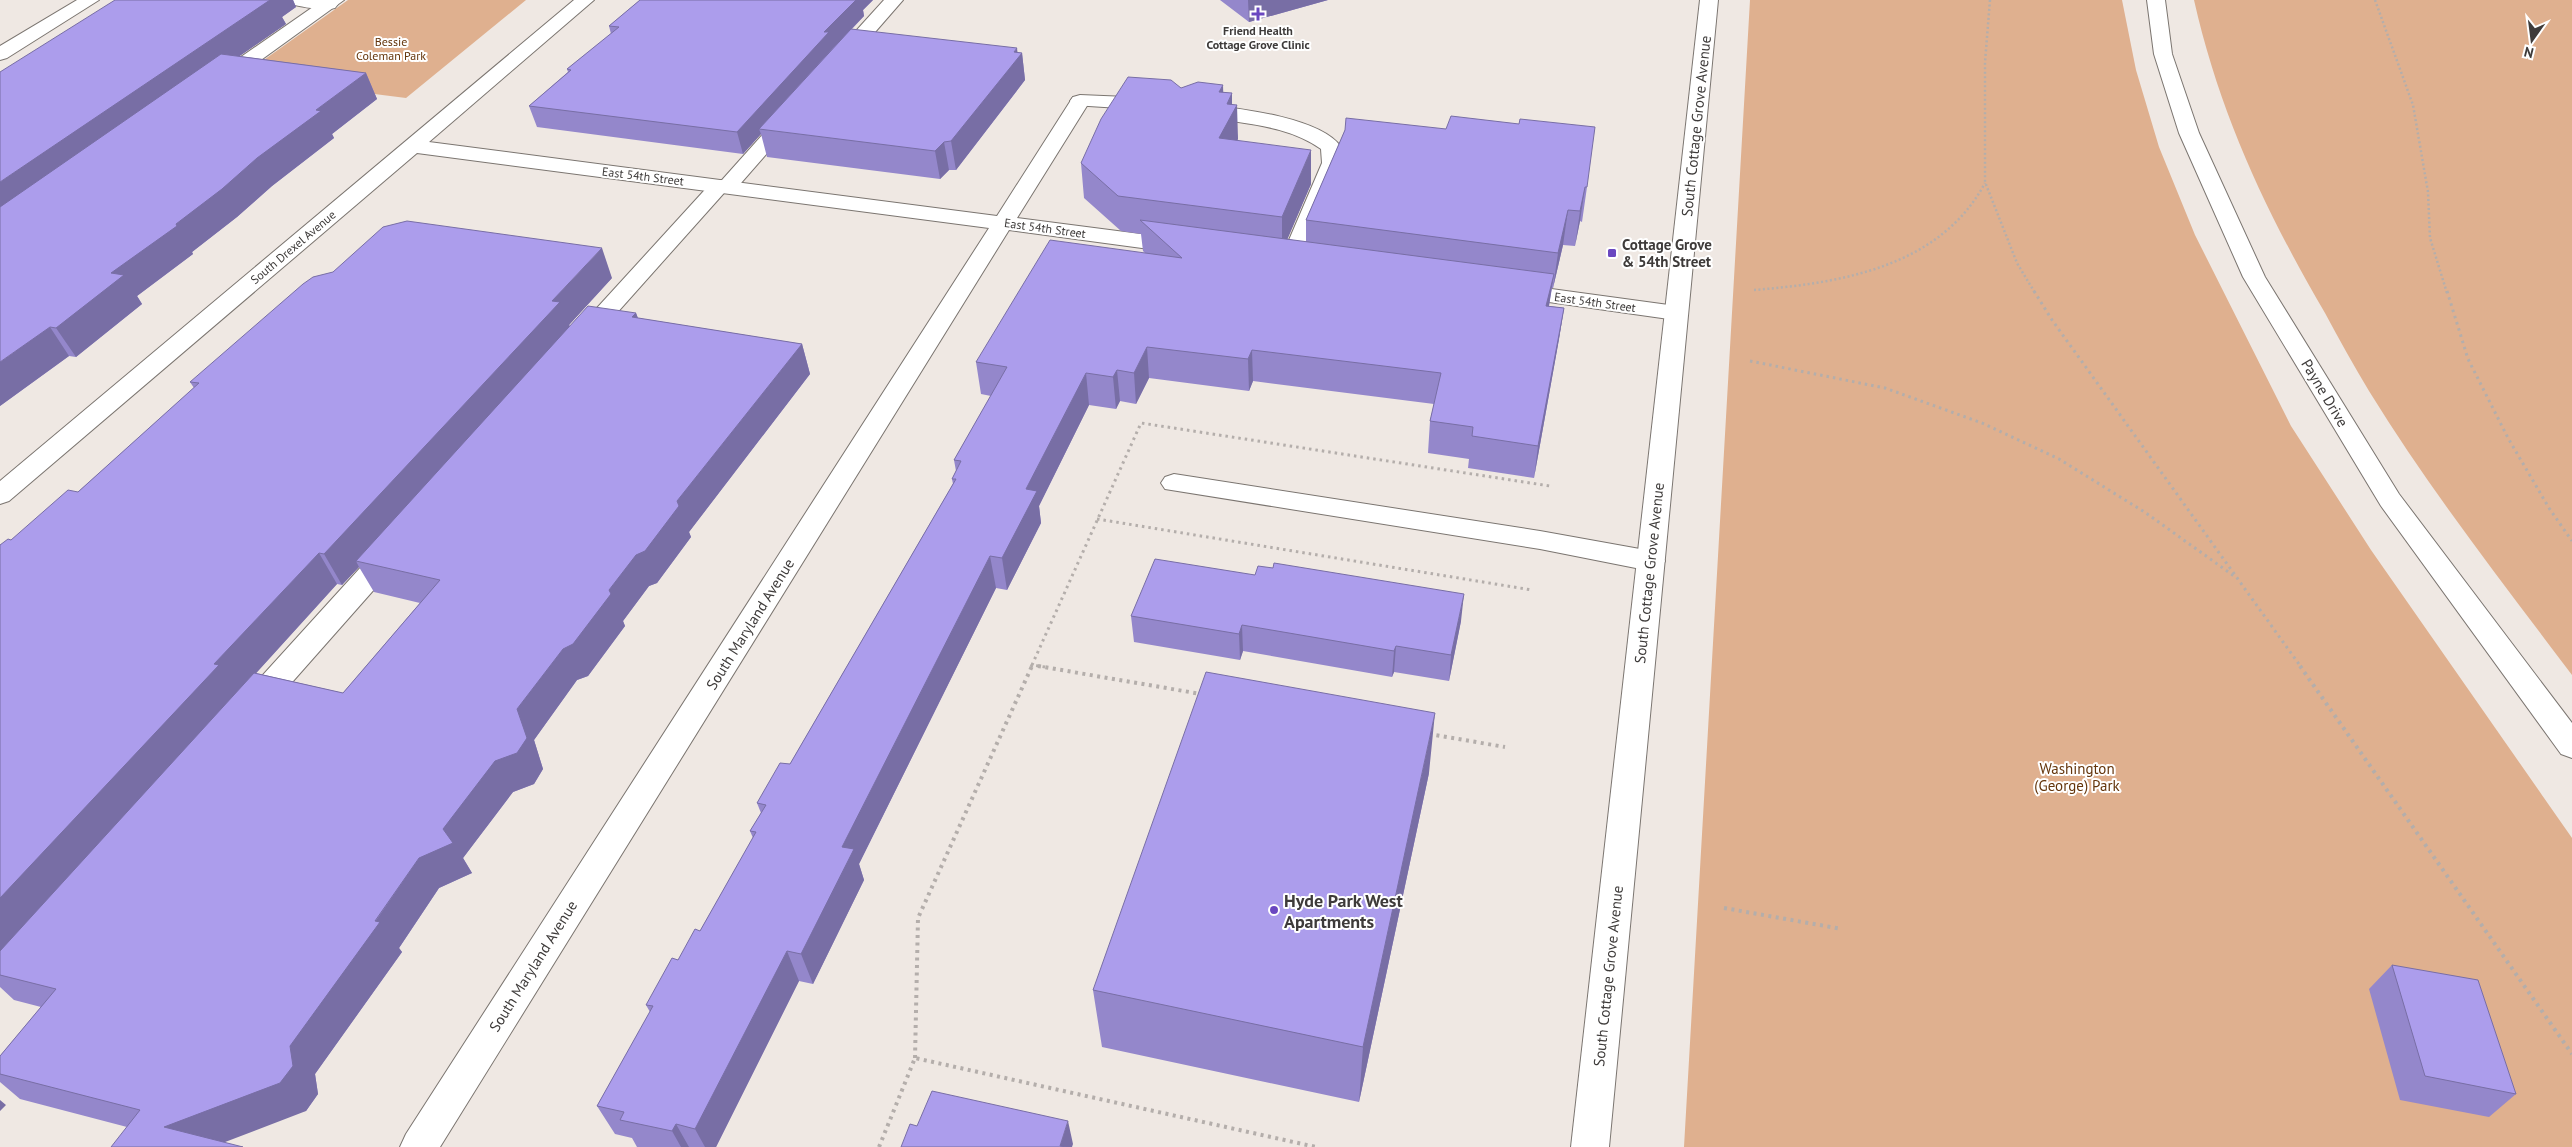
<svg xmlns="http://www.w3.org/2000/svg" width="2572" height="1147" font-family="'PT Sans',sans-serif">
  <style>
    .green { fill: #dfb08f }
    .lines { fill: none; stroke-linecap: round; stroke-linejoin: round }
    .service-casing { stroke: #7b7570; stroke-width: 2 }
    .minor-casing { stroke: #7b7570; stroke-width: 2 }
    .secondary-casing { stroke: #7b7570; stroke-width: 2 }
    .path-far2 { stroke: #b4aeab; stroke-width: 2.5; stroke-dasharray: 2 2.5; stroke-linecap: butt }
    .path-far1 { stroke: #b4aeab; stroke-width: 3; stroke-dasharray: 2.5 4; stroke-linecap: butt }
    .path { stroke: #b4aeab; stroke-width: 4; stroke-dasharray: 3 4.5; stroke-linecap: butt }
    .service { fill: #fff; fill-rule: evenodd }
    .minor { fill: #fff; fill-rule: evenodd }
    .secondary { fill: #fff; fill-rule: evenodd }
    .wall { fill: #9487cb; fill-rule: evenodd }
    .shaded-wall { fill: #786ea5 }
    .building { fill: #ac9dec; stroke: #786ea5 }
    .poi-dot { fill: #6a47c0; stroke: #fff; stroke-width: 2 }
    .labels { text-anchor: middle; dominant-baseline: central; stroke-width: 4; stroke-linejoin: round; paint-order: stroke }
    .far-poi-label { font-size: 12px; font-weight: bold; fill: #3e3b3a; stroke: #fff }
    .far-park-label { font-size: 12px; fill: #64350b; stroke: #fff }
    .far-street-label { font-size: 12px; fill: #3e3b3a; stroke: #fff }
    .street-label { font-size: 15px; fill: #3e3b3a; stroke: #fff }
    .poi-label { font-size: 15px; font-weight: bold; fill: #3e3b3a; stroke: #fff; text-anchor: start }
    .park-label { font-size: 15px; fill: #64350b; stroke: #fff }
    .near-poi-label { font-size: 18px; font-weight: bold; fill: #3e3b3a; stroke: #fff; text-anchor: start }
  </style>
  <rect width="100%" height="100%" fill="#efe8e3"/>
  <path class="green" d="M348,0h178l-120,98 -166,-21z
    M1750,0h372l14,70 23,77 36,88 96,191 80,124 201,288v309h-888z
    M2194,0h378v675c-70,-93 -142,-185 -203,-284 -15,-25 -30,-52 -44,-78 -59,-101 -105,-198 -131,-313z"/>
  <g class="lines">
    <g class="service-casing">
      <path id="service" d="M323,0h21l-115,83h-14l-3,-4 3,-4z
        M884,0h19l-54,62h-14l-2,-4 2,-4z
        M2147,0h18l7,54 27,79 66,144 134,217 173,229v35l-11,-4 -180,-248 -138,-229 -64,-144 -25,-79z
        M1080,95l71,3 7,2 3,4 -3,4 -7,2 -78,-5 -3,-4 3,-4z
        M1201,104c34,4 120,13 140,43l1,16 -43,103 -8,2 -8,-2 -3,-5 42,-98 -1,-14c-38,-27 -84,-24 -127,-35l-3,-4 3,-4z
        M788,112l7,2 3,4 -64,73 -10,2 -133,149 -8,2 -8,-2 -4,-5 4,-5 137,-150 10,-2 59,-66z
        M1174,474l366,57 111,20 10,3 4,7 -4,7 -10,3 -111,-22 -375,-60 -4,-6 4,-6z
        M391,543l10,2 4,7 -4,7 -137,155 -11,3 -11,-3 -4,-8 4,-8 139,-153z"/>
    </g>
    <g class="minor-casing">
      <path id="minor" d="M77,0h22l-92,58 -7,2v-14z
        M287,0h47l4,4 -3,4c-13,3 -32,-1 -45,-4z
        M574,0h20l-165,142 568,74 76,-119h14l3,4 -73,117 162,21 8,2 3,5 -3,5 -8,2 -170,-23 -569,917h-40l6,-13 583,-906 -572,-75 -408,348 -9,3v-23z
        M1514,284l162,22 8,2 4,5 -4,5 -8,2 -170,-24 -3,-5 3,-5z"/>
    </g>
    <g class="secondary-casing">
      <path id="secondary" d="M1700,0h18l-109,1147h-38z"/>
    </g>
    <path class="path-far2" d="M1990,0l-5,62v120l32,81 18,30
      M2375,0l38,105 15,87 2,46 17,55
      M1754,290c87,-7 186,-23 231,-107"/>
    <path class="path-far1" d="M2034,291l18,29 249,347
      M2447,291l21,68 40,79 41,70 23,33
      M1750,361l135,27 97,35 77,36 87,54 88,63
      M1097,519l435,71
      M1031,667l1,-2
      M1045,667l-13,-2 109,-242 409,63"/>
    <path class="path" d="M1038,666l163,28
      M2300,666l272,388
      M1429,734l76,13
      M1724,908l118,21
      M915,1058l3,-140 114,-252
      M879,1147l36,-89 401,89"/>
    <use href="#service" class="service"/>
    <use href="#minor" class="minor"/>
    <use href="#secondary" class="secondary"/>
  </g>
  <path class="wall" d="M115,0h178l3,7 -14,10 4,7 -47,32 127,17 11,26 -45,35 2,4 -62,48 -35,31 -45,35 1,2 -56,42 5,8 -66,53 -7,-1 -69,50z
    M640,0h233l-10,10 1,6 -12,13 170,24 3,27 -69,90h-7l-9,9 -173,-22 -6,-23 -18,20 -206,-27 -8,-21 39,-34 -1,-3 44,-35 -2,-8z
    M1220,0h108l-79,22z
    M1181,88l43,4 8,13 6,34 -1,1 74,44 -24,55 19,3v-22l39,-90 242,57 -5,35 -2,-1 -5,25 -12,-1 -10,43h-1l-3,18 15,2 -5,31 -25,139 -66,-10 1,-9 -41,-6 2,-32 4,-17 -181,-23 -4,10 -100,-13 -13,26 -16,-3 -4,8 -27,-4 -50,101 2,17 -34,67 -11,-2 -137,276 5,16 -51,104 -14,-3 -83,166h-79l-5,-9 -17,-4 -18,-28 53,-94 -4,-7 32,-45 22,-29 53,-93 -3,-7 11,-18 -4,-10 33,-39 163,-280 -1,-5 4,-8 -2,-11 37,-64 -10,-2 -5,-32 169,-109 -2,-2 -2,-17 -20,-3 -37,-33 -3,-35z
    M612,278l-43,47 1,1 66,-13 2,5 164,26 8,30 -121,158 2,5 -34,46 -8,3 -26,35 2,5 -37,50 -11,4 -43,60 9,29 -9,15 -21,8 -50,66 9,15 -33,15 -40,60 3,4 -87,122 3,20 -12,17 -179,16 -107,-28 -20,-17v-26l41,-49 -27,-7 -14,-13v-442l11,-5 67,-48 116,-104 -4,-6zM359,567l15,25 46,11 -77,90 -87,-20 81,-89 5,1z
    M1131,616l330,5 -12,60 -55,-9 -2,5 -149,-26 -3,9 -106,-18z
    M1429,773l-70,329 -257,-55 -9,-57z
    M2392,965l124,129 -27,23 -89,-17 -31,-111z"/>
  <path class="shaded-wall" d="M264,0h29l3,7 -14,10 4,7 -286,199v-41z
    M855,0h18l-10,10 1,6 -31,32 -74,81 2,5 -18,20 -6,-22 87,-100z
    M1248,0h80l-79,22z
    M1017,48l1,9 4,-4 3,27 -69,90 -5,-29z
    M366,73l11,26 -45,35 2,4 -62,48 -35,31 -45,35 1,2 -56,42 5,8 -66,53 -20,-29 55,-55 65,-49 140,-114z
    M1223,85l1,33 -5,-26z
    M1232,93v20l5,-8 1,34 -18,33 -1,-34 8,-34z
    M944,142l5,28 -9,9 -5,-28z
    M1311,150v34l-29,68v-35z
    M1585,187l-5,34 -5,25 5,-35z
    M1568,210l-5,35 -10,43 5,-35z
    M602,248l10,30 -43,47 3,8 -216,228 3,6 -17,18 -18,-31 228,-253z
    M1554,274l-5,31 -7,32 4,-31z
    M1564,308l-5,31 -25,139 4,-32z
    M636,313l11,31 -15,-27z
    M50,327l19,29 -69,50v-44z
    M802,344l8,30 -121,158 2,5 -34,46 -8,3 -26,35 2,5 -37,50 -11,4 -43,60 9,29 -9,15 -21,8 -50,66 9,15 -33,15 -40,60 3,4 -87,122 3,20 -12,17 -94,36 -48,-20 126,-81 129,-188 24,-29 74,-120 46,-60 46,-59 68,-89z
    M1147,347l2,31 -13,26 -2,-31z
    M1252,350l1,31 -4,10 -1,-32z
    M1117,370l3,31 -4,8 -3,-32z
    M1086,373l3,32 -50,101 2,17 -34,67 -5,-32 24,-69z
    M319,553l18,31 -98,108 -239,269v-63l214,-234z
    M990,556l6,32 -137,276 5,16 -51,104 -12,-30 41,-107z
    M1464,594l-3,27 -12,60 2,-26z
    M1242,625l1,26 -3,9 -1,-26z
    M1396,646l-2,26 -2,5 2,-26z
    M1435,713l-6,60 -70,329 4,-55z
    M787,951l12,30 -83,166h-11l-10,-18z
    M0,1100l6,5 -6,6z
    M1068,1121l5,23 -1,3h-11l-1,-1z
    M676,1124l13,23h-8l-9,-16z"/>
  <path class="building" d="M115,0h155l-270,182v-110z
    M640,0h216l-32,32h5l-92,100 -208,-26 42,-36 -4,-1 52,-42 -10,-1z
    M851,29l166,19 -3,4 8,1 -71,88 -7,1 -9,9 -176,-22z
    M221,54l145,19 -50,37 5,1 -64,47 -35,31 -46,35 1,2 -66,47 13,2 -68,53 -6,-1 -50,35v-155z
    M1128,77l43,3 10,8 17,-6 25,3 -4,7 13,1 -5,11 10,1 -18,33 92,12 -29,67 -164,-21 -37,-33 20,-44z
    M1451,116l68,8 1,-5 75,8 -8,60h-2l-5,24 -12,-1 -10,43 -252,-33 39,-90 1,-12 100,11z
    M1140,220l414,54 -8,32 18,2 -26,138 -66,-10 1,-9 -43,-6 11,-48 -189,-23 -4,9 -101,-12 -13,26 -17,-3 -4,7 -27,-4 -60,116 11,2 -35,67 -12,-2 -148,291 12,2 -53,105 -14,-3 -92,178 -19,-5 -4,7 -52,-11 4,-8 -27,-6 56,-100 -7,-1 26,-47 6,2 17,-31 5,2 56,-99 -6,-1 16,-26 -9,-2 23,-40 10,1 166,-285h-4l9,-18 -7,-1 53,-93 -31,-5 74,-122 132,18z
    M407,221l195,27 -50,53 8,1 -236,252 -5,-1 -105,111 5,1 -219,233v-353l8,-6 3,1 57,-50 10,2 121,-109 -9,-1 113,-98 10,-7 20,-5 50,-45z
    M588,306l48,7 -4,4 170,27 -125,157 2,5 -34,45 -9,4 -27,35 2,4 -38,50 -10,5 -46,60 10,29 -10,15 -22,8 -52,68 10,14 -34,15 -44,63 5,1 -90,124 3,20 -13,17 -116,44 79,20h-132l29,-37 -140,-36v-18l56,-67 -56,-14v-24l254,-278 89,20 97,-113 -84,-19z
    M1155,559l100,16 3,-9 15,2 1,-5 190,31 -13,61 -55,-9 -2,5 -152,-26 -3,9 -108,-18z
    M1206,672l229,41 -72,334 -270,-57z
    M2392,965l86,15 38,114 -91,-18z
    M932,1091l136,30 -8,25 7,1h-166l9,-23 7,2z"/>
  <g class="poi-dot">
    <path d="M1255.5 6.5h5v5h5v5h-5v5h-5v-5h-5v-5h5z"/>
    <rect x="1607" y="248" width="10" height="10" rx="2.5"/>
    <circle cx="1274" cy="910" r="5"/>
  </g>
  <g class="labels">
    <g class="far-poi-label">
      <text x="1258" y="30">Friend Health<tspan x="1258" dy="14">Cottage Grove Clinic</tspan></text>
    </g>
    <g class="far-park-label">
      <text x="391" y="41">Bessie<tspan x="391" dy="14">Coleman Park</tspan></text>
    </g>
    <g class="far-street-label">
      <text transform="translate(643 176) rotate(7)">East 54th Street</text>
      <text transform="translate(1045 228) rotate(8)">East 54th Street</text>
      <text transform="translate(293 247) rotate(-40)">South Drexel Avenue</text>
      <text transform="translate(1595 302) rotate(8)">East 54th Street</text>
    </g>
    <g class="street-label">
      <text transform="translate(1696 126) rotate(-84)">South Cottage Grove Avenue</text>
      <text transform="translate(2325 393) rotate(59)">Payne Drive</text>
      <text transform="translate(1649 573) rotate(-84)">South Cottage Grove Avenue</text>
      <text transform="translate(750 624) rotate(-58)">South Maryland Avenue</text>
      <text transform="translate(533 966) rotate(-58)">South Maryland Avenue</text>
      <text transform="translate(1608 976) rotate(-84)">South Cottage Grove Avenue</text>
    </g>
    <g class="poi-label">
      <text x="1622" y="244">Cottage Grove<tspan x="1622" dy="17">&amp; 54th Street</tspan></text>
    </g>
    <g class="park-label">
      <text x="2077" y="768">Washington<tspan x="2077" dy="17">(George) Park</tspan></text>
    </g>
    <g class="near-poi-label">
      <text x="1284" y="900">Hyde Park West<tspan x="1284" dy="21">Apartments</tspan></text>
    </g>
  </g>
  <g transform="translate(2532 40) rotate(194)" stroke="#ffffff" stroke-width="4" paint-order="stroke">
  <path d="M0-4L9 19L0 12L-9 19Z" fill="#3e3b3a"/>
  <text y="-8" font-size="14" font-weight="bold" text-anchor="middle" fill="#3e3b3a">N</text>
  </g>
</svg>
